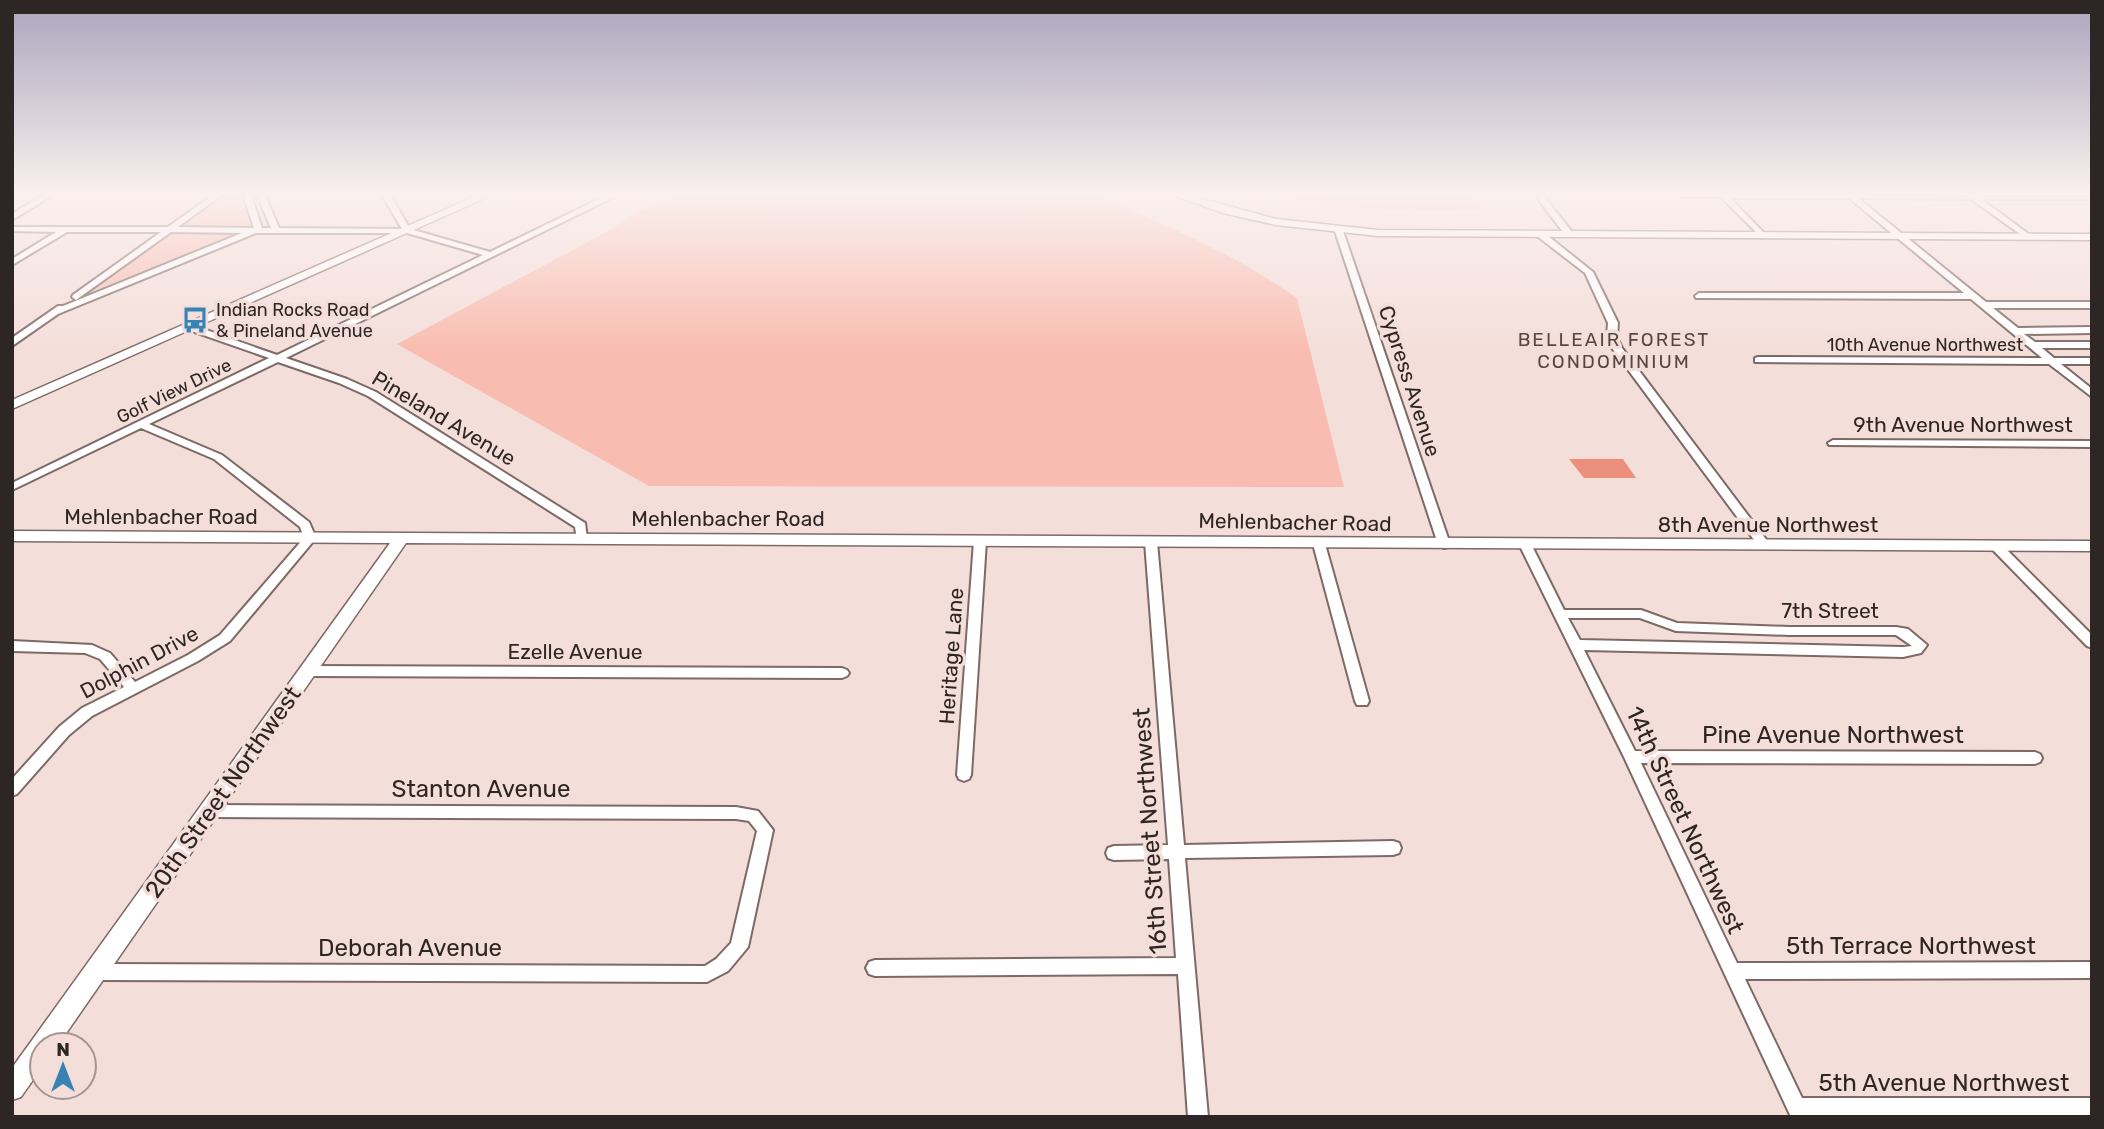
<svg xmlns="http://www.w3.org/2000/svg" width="2104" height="1129" font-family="Rubik,sans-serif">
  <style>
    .green { fill: #f9bcb0 }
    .water { fill: #eb8e7c }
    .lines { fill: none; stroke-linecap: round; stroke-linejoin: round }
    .minor-casing { stroke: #7d6965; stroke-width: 4 }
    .tertiary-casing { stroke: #7d6965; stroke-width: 3 }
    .minor { fill: #fff; fill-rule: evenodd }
    .tertiary { fill: #fff; fill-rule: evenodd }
    .labels { text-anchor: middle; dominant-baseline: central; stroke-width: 7; stroke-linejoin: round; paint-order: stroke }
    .far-poi-label { font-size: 18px; fill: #2e2624; stroke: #f4deda; text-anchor: start }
    .far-street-label { font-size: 18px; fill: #2e2624; stroke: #f4deda }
    .far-neighbourhood-label { font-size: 19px; letter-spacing: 2px; fill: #584642; stroke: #f4deda }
    .street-label { font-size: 21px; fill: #2e2624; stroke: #f4deda }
    .near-street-label { font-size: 24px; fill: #2e2624; stroke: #f4deda }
  </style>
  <rect width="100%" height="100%" fill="#f4deda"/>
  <path class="green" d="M222,195h17l12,30 -10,8 -153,60z
    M681,195h412c71,28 141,59 204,103l47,189 -695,-1 -252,-142 215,-115 30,-20z
    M1279,195h192l12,15c-68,0 -137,3 -204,-15z"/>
  <path class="water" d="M1569,459h54l13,19h-52z"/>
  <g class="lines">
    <g class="minor-casing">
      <path id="minor" d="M43,195h10l-41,25v-6z
        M213,195h9l-44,32 76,1 -11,-33h8l11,33h9l-14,-33h8l14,33 123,1 -20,-34h8l20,34 80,23 117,-57h11l-332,163 61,21 29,13 209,131 2,15 -6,4 -4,-1 -2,-14 -207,-131 -29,-13 -61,-21 -129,62 73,31 87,67 7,16 -86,103 -32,20 -106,55 -23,19 -52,59 -5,2v-17l47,-52 23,-19 42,-21 -24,-28 -15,-6 -73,-2v-10l80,4 18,8 25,29 53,-27 32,-20 84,-97 -4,-11 -86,-68 -73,-31 -129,62v-7l257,-125 -83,-29v-4h6l85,30 206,-100 -76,-22h-151l-198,81 -46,32v-8l46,-32h5l179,-73 -71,-1 -95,68 -4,-3 1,-2 88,-63h-94l-55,33v-6l44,-27 -44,-1v-4h156z
        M1535,195h8l29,37v4h-6z
        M1677,195h415v4h-111l49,36 1,2 -4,2 -56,-40 -113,-1 128,104h106v6h-99l25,20 74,-1v6l-68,1 11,8h57v6h-50l12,10h38v6h-31l31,25v8l-43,-33 -294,-2v-4l3,-1 284,1 -71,-59 -275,-1 -1,-2 4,-3h265l-115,-95h-119l35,36 1,2 -4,2 -41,-41h-40z
        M1336,229l7,2 107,313 -2,3 -4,1 -6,-4 -103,-313z
        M1537,232h6l50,40 25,51 -1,14 5,11 146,194 2,3 -2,3h-8l-148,-200 -5,-11 1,-14 -23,-50 -48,-37z
        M1833,440l259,1v6l-263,-2 -1,-2z
        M980,537l6,4 -15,234 -2,4 -5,2 -5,-2 -2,-4 17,-234z
        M1151,538l6,4 27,303 209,-4 6,2 2,5 -2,5 -6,2 -208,3 23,259h-20l-10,-143 -303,2 -6,-2 -3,-6 3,-6 6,-2 301,-2 -7,-99 -55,1 -6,-2 -2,-5 2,-5 6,-2 54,-1 -23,-303z
        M1319,540l6,4 44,157 -2,4h-10l-2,-4 -42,-157z
        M1525,540l6,4 33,66h77l36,13 112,4h107l12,2 19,16 -6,8 -18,4 -319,-7 51,101 400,1 5,2 2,4 -2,4 -5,2 -394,-1 96,200 355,-1v16l-347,1 57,119h290v19h-301l-167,-360 -105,-213zM1568,618h72l36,13 113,4h107l16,11 -9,1 -323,-7z
        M1996,542l4,1 92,92v13l-5,-2 -95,-97 -2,-3 2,-3z
        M307,666l535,2 5,2 2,3 -2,3 -5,2 -535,-2 -5,-2 -2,-3 2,-3z
        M209,805l527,2 22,4 15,19 -25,117 -20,24 -21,11 -610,-2 -6,-2 -3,-6 3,-6 6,-2 608,2 11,-7 15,-16 26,-112 -8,-10 -13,-2 -527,-2 -5,-2 -3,-4 3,-4z"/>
    </g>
    <g class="tertiary-casing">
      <path id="tertiary" d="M478,195h14l-480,214v-9z
        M1173,195h15l88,24 102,11 714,4v6l-714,-4 -102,-11 -53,-12z
        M12,531l2080,10v10l-1686,-8 -348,502h-16v22l-21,30 -9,3v-32l378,-525 -378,-2z"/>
    </g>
    <use href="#minor" class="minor"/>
    <use href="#tertiary" class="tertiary"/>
  </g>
  <linearGradient id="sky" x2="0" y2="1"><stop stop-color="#a9a5bd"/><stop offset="0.55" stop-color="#faf0ee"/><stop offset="1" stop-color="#faf0ee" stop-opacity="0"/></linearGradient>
  <rect width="2104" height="353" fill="url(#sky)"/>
  <defs>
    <g id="bus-bare" transform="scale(2.1)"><path d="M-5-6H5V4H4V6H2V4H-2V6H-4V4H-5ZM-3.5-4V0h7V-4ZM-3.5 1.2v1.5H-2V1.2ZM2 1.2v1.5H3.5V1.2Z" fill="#3783b6" stroke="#f4deda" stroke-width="2.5" paint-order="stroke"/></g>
  </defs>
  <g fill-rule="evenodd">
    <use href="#bus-bare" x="195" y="320"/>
  </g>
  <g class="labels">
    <g class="far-poi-label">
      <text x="216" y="310">Indian Rocks Road<tspan x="216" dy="21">&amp; Pineland Avenue</tspan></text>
    </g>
    <g class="far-street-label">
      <text x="1925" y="345">10th Avenue Northwest</text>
      <text transform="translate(174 391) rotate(-26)">Golf View Drive</text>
    </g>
    <g class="far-neighbourhood-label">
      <text x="1614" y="339">BELLEAIR FOREST<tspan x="1614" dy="22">CONDOMINIUM</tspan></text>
    </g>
    <g class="street-label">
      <text transform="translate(1410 381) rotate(72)">Cypress Avenue</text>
      <text transform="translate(444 418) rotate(31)">Pineland Avenue</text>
      <text x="1963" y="424">9th Avenue Northwest</text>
      <text x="161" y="516">Mehlenbacher Road</text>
      <text x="728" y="518">Mehlenbacher Road</text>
      <text transform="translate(1295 522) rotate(1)">Mehlenbacher Road</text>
      <text x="1768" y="524">8th Avenue Northwest</text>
      <text x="1830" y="610">7th Street</text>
      <text x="575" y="651">Ezelle Avenue</text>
      <text transform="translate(951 656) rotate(-86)">Heritage Lane</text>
      <text transform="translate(139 662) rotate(-28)">Dolphin Drive</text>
    </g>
    <g class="near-street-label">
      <text x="1833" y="735">Pine Avenue Northwest</text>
      <text x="481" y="789">Stanton Avenue</text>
      <text transform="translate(223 792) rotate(-55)">20th Street Northwest</text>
      <text transform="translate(1685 820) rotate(65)">14th Street Northwest</text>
      <text transform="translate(1150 831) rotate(-94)">16th Street Northwest</text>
      <text x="1911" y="946">5th Terrace Northwest</text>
      <text x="410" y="948">Deborah Avenue</text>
      <text x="1944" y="1083">5th Avenue Northwest</text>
    </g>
  </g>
  <rect width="2104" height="1129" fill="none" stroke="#2e2624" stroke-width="28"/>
  <g transform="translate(63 1066)"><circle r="33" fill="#f4deda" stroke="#a59491" stroke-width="2"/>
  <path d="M0-5L12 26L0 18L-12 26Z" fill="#3783b6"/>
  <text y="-10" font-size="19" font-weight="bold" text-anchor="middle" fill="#2e2624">N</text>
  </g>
</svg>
